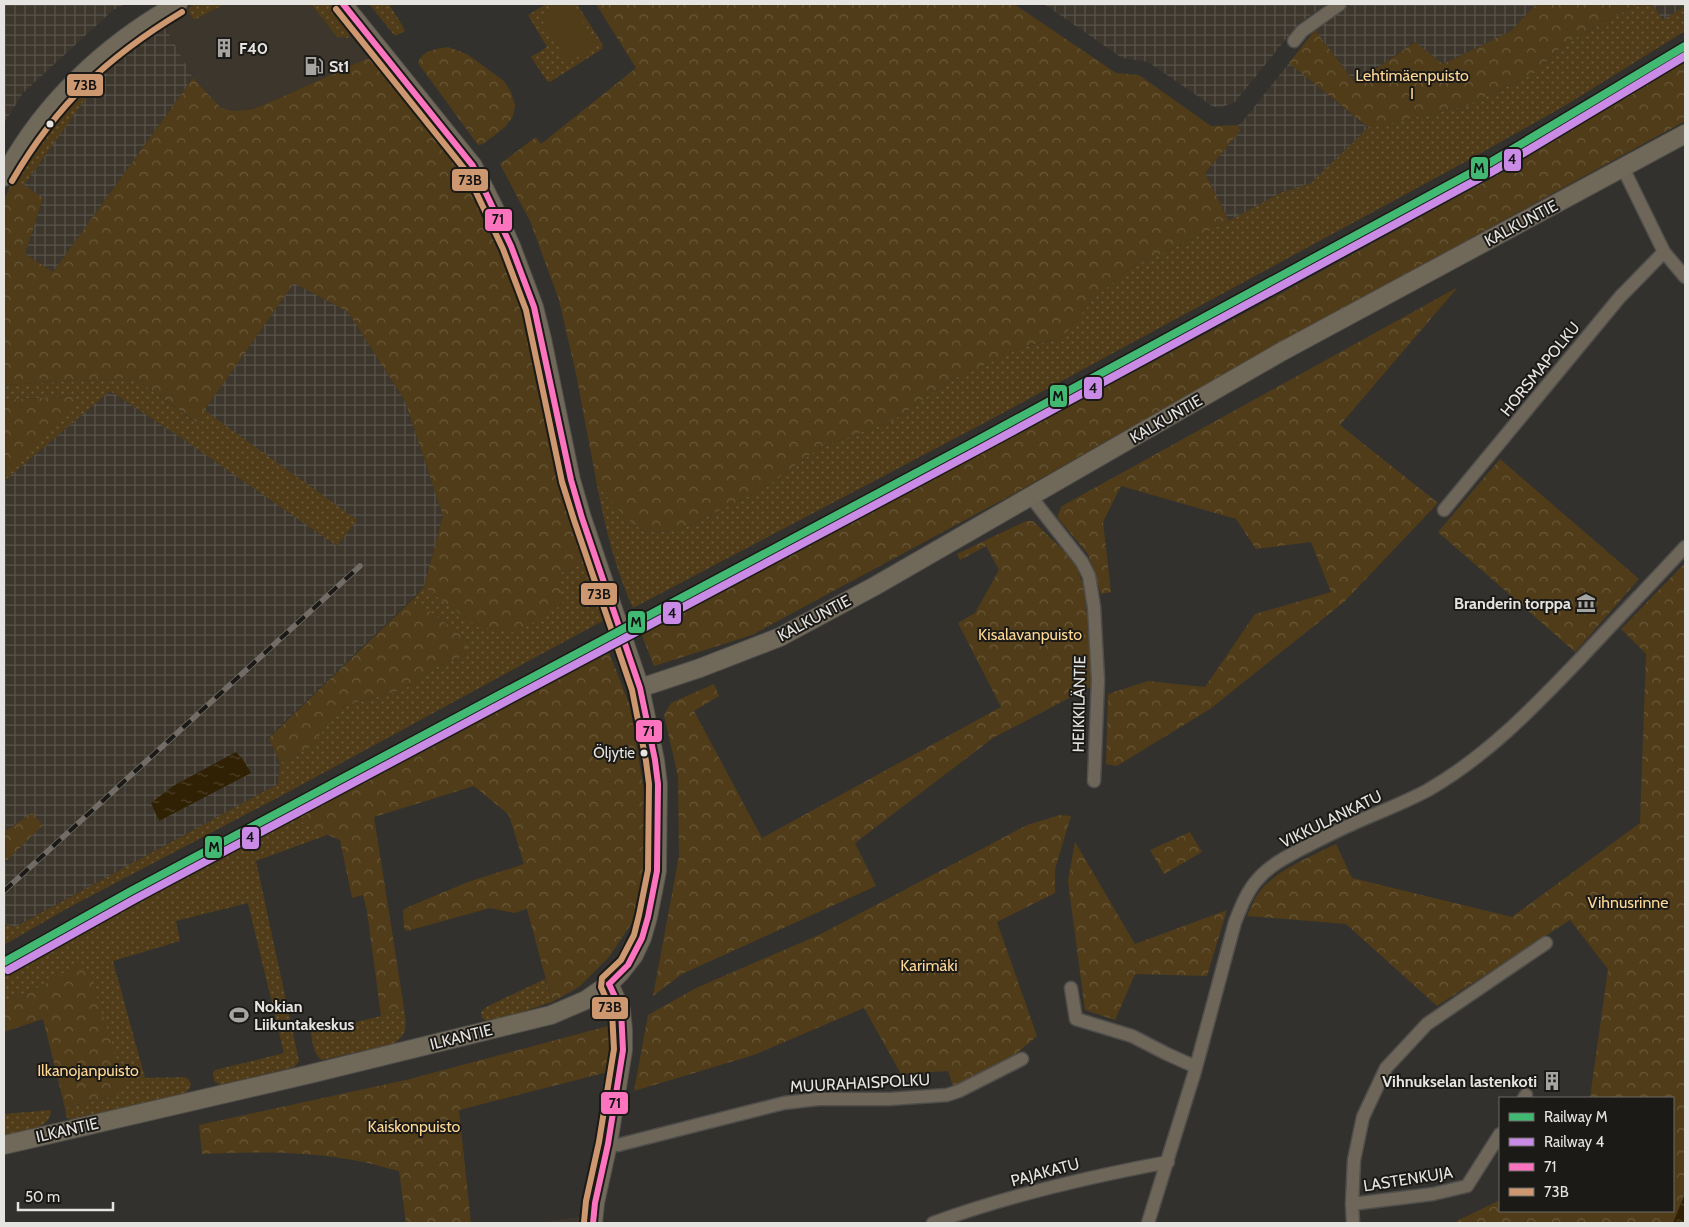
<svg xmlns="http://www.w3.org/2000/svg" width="1689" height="1227" font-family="Cabin,sans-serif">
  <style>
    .built { fill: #3c362c }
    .industrial { fill: url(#industrial-grid) }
    .grass { fill: url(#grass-dots) }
    .forest { fill: url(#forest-crowns) }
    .pitch { fill: #503c18 }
    .water { fill: url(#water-ripples) }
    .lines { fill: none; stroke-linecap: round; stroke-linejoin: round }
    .street-casing { stroke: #4f4e4b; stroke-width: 15 }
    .secondary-casing { stroke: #4f4e4b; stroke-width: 20 }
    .street { stroke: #6e6659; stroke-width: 12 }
    .secondary { stroke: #706859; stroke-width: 18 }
    .rail-casing { stroke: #716d66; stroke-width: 5.5 }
    .rail { stroke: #1b1a17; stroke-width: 4; stroke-dasharray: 11; stroke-linecap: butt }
    .bus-1-casing { stroke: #1b1a17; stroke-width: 10 }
    .bus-2-casing { stroke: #1b1a17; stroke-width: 10 }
    .bus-1 { stroke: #fc73be; stroke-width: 6 }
    .bus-2 { stroke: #cd976f; stroke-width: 6 }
    .rail-1-casing { stroke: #1b1a17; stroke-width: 11 }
    .rail-2-casing { stroke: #1b1a17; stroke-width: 11 }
    .rail-1 { stroke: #41b972; stroke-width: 8 }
    .rail-2 { stroke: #ca8be6; stroke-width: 8 }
    .bus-dot { fill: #e6e4e1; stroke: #1b1a17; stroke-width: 2 }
    .labels { text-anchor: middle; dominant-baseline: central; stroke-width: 4; stroke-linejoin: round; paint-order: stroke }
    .bus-label { font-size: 15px; fill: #e6e4e1; stroke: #1b1a17; text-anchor: end }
    .poi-label { font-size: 16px; font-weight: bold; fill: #e6e4e1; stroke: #1b1a17; text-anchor: start }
    .park-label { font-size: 16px; fill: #fed795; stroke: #1b1a17 }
    .street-label { font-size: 16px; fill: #e6e4e1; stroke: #1b1a17 }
    .line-badge { stroke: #1b1a17; stroke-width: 2 }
    .pale-badge-label { font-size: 14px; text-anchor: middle; font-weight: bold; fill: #111 }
  </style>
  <defs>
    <pattern id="industrial-grid" width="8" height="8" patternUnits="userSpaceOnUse" patternTransform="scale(1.25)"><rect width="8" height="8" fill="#3c362c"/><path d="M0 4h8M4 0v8" fill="none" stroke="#58534a"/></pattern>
    <pattern id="grass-dots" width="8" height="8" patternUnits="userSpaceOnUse" patternTransform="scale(1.25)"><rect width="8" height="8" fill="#503c18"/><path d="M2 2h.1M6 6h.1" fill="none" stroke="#695839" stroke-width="1.8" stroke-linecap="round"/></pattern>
    <pattern id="forest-crowns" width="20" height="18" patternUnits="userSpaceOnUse" patternTransform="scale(1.25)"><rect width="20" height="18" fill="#503c18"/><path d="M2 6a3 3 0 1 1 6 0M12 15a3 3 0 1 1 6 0" fill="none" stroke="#695839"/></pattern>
    <pattern id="water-ripples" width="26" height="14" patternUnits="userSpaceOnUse" patternTransform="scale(1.25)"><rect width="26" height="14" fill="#302104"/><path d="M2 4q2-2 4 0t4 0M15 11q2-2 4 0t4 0" fill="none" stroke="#4e4128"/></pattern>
  </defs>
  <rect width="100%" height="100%" fill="#33312e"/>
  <path class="built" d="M225,4h86l8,10 31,21 -1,-7 33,35 -16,-4 -91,41 -22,9 -21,2 -11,-3 -28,-30 -31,-57 28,-16 -2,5 6,10z
    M585,1216v7h-49z"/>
  <path class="industrial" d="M4,4h121l-12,6 -90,83 -19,30z
    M1044,4h282l-28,20 -63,78 -16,6 -7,-2 -64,-44 -26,-4z
    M1351,4h185l-25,27 -68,33 -29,-22 -59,41 -40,-53z
    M1652,4h33v2l-22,14z
    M162,21l31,57 -140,194 -28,-18 18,-56 -19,-13 23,-32 36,-68 34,-32z
    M1289,63l79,65 -57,55 -31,10 -51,28 -24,-48 35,-42 -2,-6 5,-4z
    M294,283l54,29 57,89 38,115 -19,71 -155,150 11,26 -2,21 -263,143 -11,-3v-61l39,-38 -11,-12 -28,19v-351l106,-90 73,48z"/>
  <path class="grass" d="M192,4h33l-31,16 -6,-10z
    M311,4h19l19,24 1,7 -2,3 -11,-1z
    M369,4h20l16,26 -2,2 -8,4z
    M546,4h31l26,41 -1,4 -52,33 -3,-1 -16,-24 16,-10 -19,-32z
    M1638,4h14l11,16 22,-14v25l-119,74 -101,57 -479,260 -353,186c-18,-39 -28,-82 -36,-123l28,33 21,14 31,-1 88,-43 54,-40 73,-27 59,-41 72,-33 35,-8 10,-8 25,-32 38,-31 98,-47 51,-28 31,-10 57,-55 98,-22 69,-33 29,-29z
    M83,85l5,10 -64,90 -10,-7 38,-54z
    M135,378l60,44 9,-12 153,110 -20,26 -154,-107 -73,-48 -106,90v-9l71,-68 -1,-8 -70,4v-15z
    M586,558l20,61 -327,178 -211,111 -64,37v-21l11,3 263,-143 2,-21 29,-15 36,-43 58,-15 35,-24 26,-10 4,-16 -55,-41 11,-12 54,40 80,-54 16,-4z
    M295,818l32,17 -71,26 43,200 -5,6 -74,18 -6,-4 -1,-8 2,-3 69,-17 -36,-150 -72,18 4,20 -67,20 32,117 39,-1 4,2 3,5 -1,4 -4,5 -113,27 -7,-3 -1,-9 53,-13 -37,-132 -41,24 -36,15v-25l71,-42z
    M545,979l7,23 -39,13 -27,6 -4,-3 -1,-6 7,-6z
    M404,1008c2,18 5,25 -11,36l-71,16c-9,-6 -9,-17 -11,-27l70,-17z
    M51,1110c0,21 -31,22 -47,25v-21z"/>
  <path class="forest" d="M596,4h418l102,69 23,2 72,51 27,-1 2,6 -35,42 24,48 -98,47 -38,31 -25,32 -10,8 -32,7 -75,34 -59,41 -73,27 -54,40 -88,43 -31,1 -21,-14 -28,-33 -21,-111 -17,-74 -29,-79 -30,-57 36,-27 5,7 95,-76z
    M1536,4h102l-74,40 -29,29 -69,33 -97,22 -80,-65 26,-33 40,53 60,-41 28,22 68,-33z
    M448,47l19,7 37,27 7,11 4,13 -2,12 -9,11 -21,16 -5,1 -60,-82c4,-13 19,-14 30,-16z
    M375,58l7,5 82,112 26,46 46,123 16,87 20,85 14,42 -12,11 -16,4 5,31 -47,29 -38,-6 -54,-40 19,-71 -38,-115 -57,-89 -54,-29 -98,139 -61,-44 -131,7v-186l10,-21 29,20 -18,56 28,18 140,-194 28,30 12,3 20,-2 22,-9 91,-41z
    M1685,60v61l-413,226 -255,145 -265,143 -98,31 -13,-33 617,-327 250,-137z
    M1458,287l-118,138 98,78 -94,99 -134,107 -93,57 -11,-2 2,-70 40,-13 57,6 50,-73 76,-22 -20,-50 -55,7 -20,-30 -115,-33 -18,36 8,70 -10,2 -13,-40 -31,-37 5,-11z
    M75,396v9l-71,67v-72z
    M1500,459l139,120 -64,73 -137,-120z
    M1026,521h7l42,41 10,29 7,95 -99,52 -138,105 21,43 -194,88 -29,22 26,-140 -1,-80 -14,-61 7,-12 43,-19 5,12 -25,15 68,127 239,-131 -43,-84 17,-10 24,-43 -13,-24 -26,14 -3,-6z
    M1685,563v630l-12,30h-220l47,-23v11h173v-113h-83l18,-129 -38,-49 -133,86 -91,-82 -99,-8c3,-6 6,-15 10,-21 16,-24 53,-38 79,-51l16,34 160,39 128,-94 6,-169 -25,-25z
    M413,599l55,41 -4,16 -26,10 -35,24 -58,15 -36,43 -29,15 -11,-25z
    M607,647l23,59 19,115 -11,93 -29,43 -30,30 -27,15 -25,-93 -13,4 -24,-5 -83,23 -3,-3 -1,-18 5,-3 60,-25 56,-18 -15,-49 -35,-29 -100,31 30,191 -23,8 -14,-105 -4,-16 -11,3 -12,-58 -18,-7 -27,-15z
    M32,813l11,12 -39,38v-31z
    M1060,815l11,1 -16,53v24l-58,29 40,114 -26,22 -58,28 -5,-15 -47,3 -37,-66 -110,47 -120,36 14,-76 48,-27 125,-54 206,-109z
    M1190,832l12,20 -38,22 -14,-24z
    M1075,842l60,102 92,-34 -20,66 -72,-2 -20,46 -30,-10 -17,-129z
    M81,962l8,10 36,112 -7,11 -53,13 -22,-89 -39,13v-30l36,-15z
    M612,1025l-4,47 -149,38 12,113h-65l-7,-52c-17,-4 -35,-10 -53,-12 -47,-8 -96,-7 -144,-5l-3,-29 211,-46z"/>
  <path class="pitch" d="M562,4h10l25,41 -29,18 -28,-46z"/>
  <path class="water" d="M236,752l8,9 7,12 -92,48 -8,-18 22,-17z
    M1685,1194v29h-12z"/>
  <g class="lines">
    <g class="street-casing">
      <path id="street" d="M1294,41l8,-10 38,-27
        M1623,168l41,84 21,25
        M1031,497l51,65 7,14 5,31 4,73 -4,101
        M1444,510l176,-213 44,-45
        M1071,988l5,31 56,17 35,18 29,13
        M1524,1098l2,-3
        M608,1144l10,1 166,-42 34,-4h71l58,-4 12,-4 63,-32
        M1352,1204l81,-10 34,-8 33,-52
        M933,1223c76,-28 155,-46 235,-61
        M1148,1223l47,-152 40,-149c6,-15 12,-31 23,-43 12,-14 30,-23 47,-32 18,-9 35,-18 54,-26 23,-10 47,-19 69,-31 59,-34 104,-81 151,-130 35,-38 71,-75 106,-113
        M1353,1223l-1,-19 2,-44 9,-43 23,-49 41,-44 119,-81"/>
    </g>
    <g class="secondary-casing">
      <path id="secondary" d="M4,177c38,-73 102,-133 174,-173
        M640,688l60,-20 80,-31 95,-51 406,-234 404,-218
        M4,1145l306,-71 241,-59 35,-15 23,-16 11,-11 14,-18 8,-17 6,-21 9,-46 1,-87 -3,-24 -15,-72 -58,-170 -11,-38 -29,-141 -8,-32 -23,-61 -16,-36 -22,-44 -130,-162
        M593,1223l2,-20 13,-59 15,-94v-20l-2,-20 -12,-26"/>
    </g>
    <use href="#street" class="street"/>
    <use href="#secondary" class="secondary"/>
    <g class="rail-casing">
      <path id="rail" d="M4,891l356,-325"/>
    </g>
    <use href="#rail" class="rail"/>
    <g class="bus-1-casing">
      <path id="bus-1" d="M343,4l130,162 38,80 23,61 37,173 11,38 58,170 15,72 3,24 -1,87 -9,46 -6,21 -14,27 -19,19
        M593,1223l2,-20 13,-59 15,-94 -2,-40 -12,-26"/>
    </g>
    <g class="bus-2-casing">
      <path id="bus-2" d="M336,9l130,162 37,78 23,61 36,172 12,38 58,170 14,71 3,23 -1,86 -9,45 -5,20 -13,25 -19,18 -1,9 11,25 2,37 -15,93 -13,59 -2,21
        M12,181c44,-76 95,-124 170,-169"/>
    </g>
    <use href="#bus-1" class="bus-1"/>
    <use href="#bus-2" class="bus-2"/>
    <g class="rail-1-casing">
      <path id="rail-1" d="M4,962l127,-71 843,-449 517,-280 194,-116"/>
    </g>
    <g class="rail-2-casing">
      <path id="rail-2" d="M8,970l127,-71 843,-449 517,-280 190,-114"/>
    </g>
    <use href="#rail-1" class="rail-1"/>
    <use href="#rail-2" class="rail-2"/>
  </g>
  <defs>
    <g id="building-bare" transform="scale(1.5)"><path d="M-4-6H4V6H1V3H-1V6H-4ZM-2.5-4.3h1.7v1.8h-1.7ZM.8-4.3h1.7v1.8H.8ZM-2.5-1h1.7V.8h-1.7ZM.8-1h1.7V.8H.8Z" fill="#a7a5a2" stroke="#1b1a17" stroke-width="2.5" paint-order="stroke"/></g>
    <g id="fuel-bare" transform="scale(1.5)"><path d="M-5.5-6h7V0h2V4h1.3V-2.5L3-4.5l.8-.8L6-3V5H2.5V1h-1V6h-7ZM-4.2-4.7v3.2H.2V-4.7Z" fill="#a7a5a2" stroke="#1b1a17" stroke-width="2.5" paint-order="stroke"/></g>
    <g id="museum-bare" transform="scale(1.5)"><path d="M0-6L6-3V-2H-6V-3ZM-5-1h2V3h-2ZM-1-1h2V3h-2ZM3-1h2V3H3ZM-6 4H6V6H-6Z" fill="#a7a5a2" stroke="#1b1a17" stroke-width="2.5" paint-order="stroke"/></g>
    <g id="stadium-bare" transform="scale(1.5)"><path d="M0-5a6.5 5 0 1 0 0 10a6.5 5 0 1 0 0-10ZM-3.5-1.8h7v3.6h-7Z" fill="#a7a5a2" stroke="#1b1a17" stroke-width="2.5" paint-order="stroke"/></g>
  </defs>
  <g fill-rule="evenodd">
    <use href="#building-bare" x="224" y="48"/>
    <use href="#fuel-bare" x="314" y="66"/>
    <use href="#museum-bare" x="1586" y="603"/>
    <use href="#stadium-bare" x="239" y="1015"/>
    <use href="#building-bare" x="1552" y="1081"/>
  </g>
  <g class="bus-dot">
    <circle cx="50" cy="124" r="4.5"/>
    <circle cx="644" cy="753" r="4.5"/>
  </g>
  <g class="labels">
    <g class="bus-label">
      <text x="635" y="753">Öljytie</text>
    </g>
    <g class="poi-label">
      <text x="239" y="48">F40</text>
      <text x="329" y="66">St1</text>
      <text x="1571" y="603" text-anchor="end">Branderin torppa</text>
      <text x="254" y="1006">Nokian<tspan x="254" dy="18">Liikuntakeskus</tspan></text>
      <text x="1537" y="1081" text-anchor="end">Vihnukselan lastenkoti</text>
    </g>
    <g class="park-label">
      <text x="1412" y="75">Lehtimäenpuisto<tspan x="1412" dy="18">I</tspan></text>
      <text x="1030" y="634">Kisalavanpuisto</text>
      <text x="1628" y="902">Vihnusrinne</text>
      <text x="929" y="965">Karimäki</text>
      <text x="88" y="1070">Ilkanojanpuisto</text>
      <text x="414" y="1126">Kaiskonpuisto</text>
    </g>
    <g class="street-label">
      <text transform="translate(1521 223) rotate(-28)">KALKUNTIE</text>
      <text transform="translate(1540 369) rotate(-51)">HORSMAPOLKU</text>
      <text transform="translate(1166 419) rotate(-30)">KALKUNTIE</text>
      <text transform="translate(814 618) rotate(-28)">KALKUNTIE</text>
      <text transform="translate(1079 704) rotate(-89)">HEIKKILÄNTIE</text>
      <text transform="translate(1331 819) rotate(-26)">VIKKULANKATU</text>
      <text transform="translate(461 1037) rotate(-14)">ILKANTIE</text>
      <text transform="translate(860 1083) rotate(-3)">MUURAHAISPOLKU</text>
      <text transform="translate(67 1130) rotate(-13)">ILKANTIE</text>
      <text transform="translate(1045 1172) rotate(-15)">PAJAKATU</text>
      <text transform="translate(1408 1179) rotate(-9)">LASTENKUJA</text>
    </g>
  </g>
  <g class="line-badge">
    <rect x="66" y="73" width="38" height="24" rx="5" fill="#cd976f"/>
    <rect x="1503" y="148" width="19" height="24" rx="5" fill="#ca8be6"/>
    <rect x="1470" y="156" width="19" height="24" rx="5" fill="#41b972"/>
    <rect x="451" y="168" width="38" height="24" rx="5" fill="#cd976f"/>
    <rect x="484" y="208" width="29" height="24" rx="5" fill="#fc73be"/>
    <rect x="1083" y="376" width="20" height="24" rx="5" fill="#ca8be6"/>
    <rect x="1049" y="384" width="19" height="24" rx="5" fill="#41b972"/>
    <rect x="580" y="582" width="38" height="24" rx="5" fill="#cd976f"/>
    <rect x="662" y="601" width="20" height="24" rx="5" fill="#ca8be6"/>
    <rect x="627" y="610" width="19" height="24" rx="5" fill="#41b972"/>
    <rect x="635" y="719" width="28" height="24" rx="5" fill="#fc73be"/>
    <rect x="241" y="826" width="19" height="24" rx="5" fill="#ca8be6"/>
    <rect x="204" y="835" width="19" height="24" rx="5" fill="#41b972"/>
    <rect x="591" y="996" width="38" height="24" rx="5" fill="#cd976f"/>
    <rect x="600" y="1091" width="29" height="24" rx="5" fill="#fc73be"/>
  </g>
  <g class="pale-badge-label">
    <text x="85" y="90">73B</text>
    <text x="1512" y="164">4</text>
    <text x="1479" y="173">M</text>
    <text x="470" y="185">73B</text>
    <text x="498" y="224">71</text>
    <text x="1093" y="393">4</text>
    <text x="1058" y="401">M</text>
    <text x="599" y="599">73B</text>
    <text x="672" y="618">4</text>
    <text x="636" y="627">M</text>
    <text x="649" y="736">71</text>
    <text x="250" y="842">4</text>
    <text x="214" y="852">M</text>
    <text x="610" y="1012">73B</text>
    <text x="615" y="1108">71</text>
  </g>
  <rect width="1689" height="1227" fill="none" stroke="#e6e4e1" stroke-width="10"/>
  <rect x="1499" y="1097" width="175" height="115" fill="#1b1a17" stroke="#6c6b68"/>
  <rect x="1509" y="1113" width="25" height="8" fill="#41b972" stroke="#6c6b68"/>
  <text x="1544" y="1122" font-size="15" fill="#e6e4e1">Railway M</text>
  <rect x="1509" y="1138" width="25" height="8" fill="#ca8be6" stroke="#6c6b68"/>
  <text x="1544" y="1147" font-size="15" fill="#e6e4e1">Railway 4</text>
  <rect x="1509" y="1163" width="25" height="8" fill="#fc73be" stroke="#6c6b68"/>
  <text x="1544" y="1172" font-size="15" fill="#e6e4e1">71</text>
  <rect x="1509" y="1188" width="25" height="8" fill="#cd976f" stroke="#6c6b68"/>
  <text x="1544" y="1197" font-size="15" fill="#e6e4e1">73B</text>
  <path d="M18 1202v8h95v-8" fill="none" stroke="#e6e4e1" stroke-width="2.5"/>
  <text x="25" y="1202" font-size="15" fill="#e6e4e1" stroke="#1b1a17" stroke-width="4" paint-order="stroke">50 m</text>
</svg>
